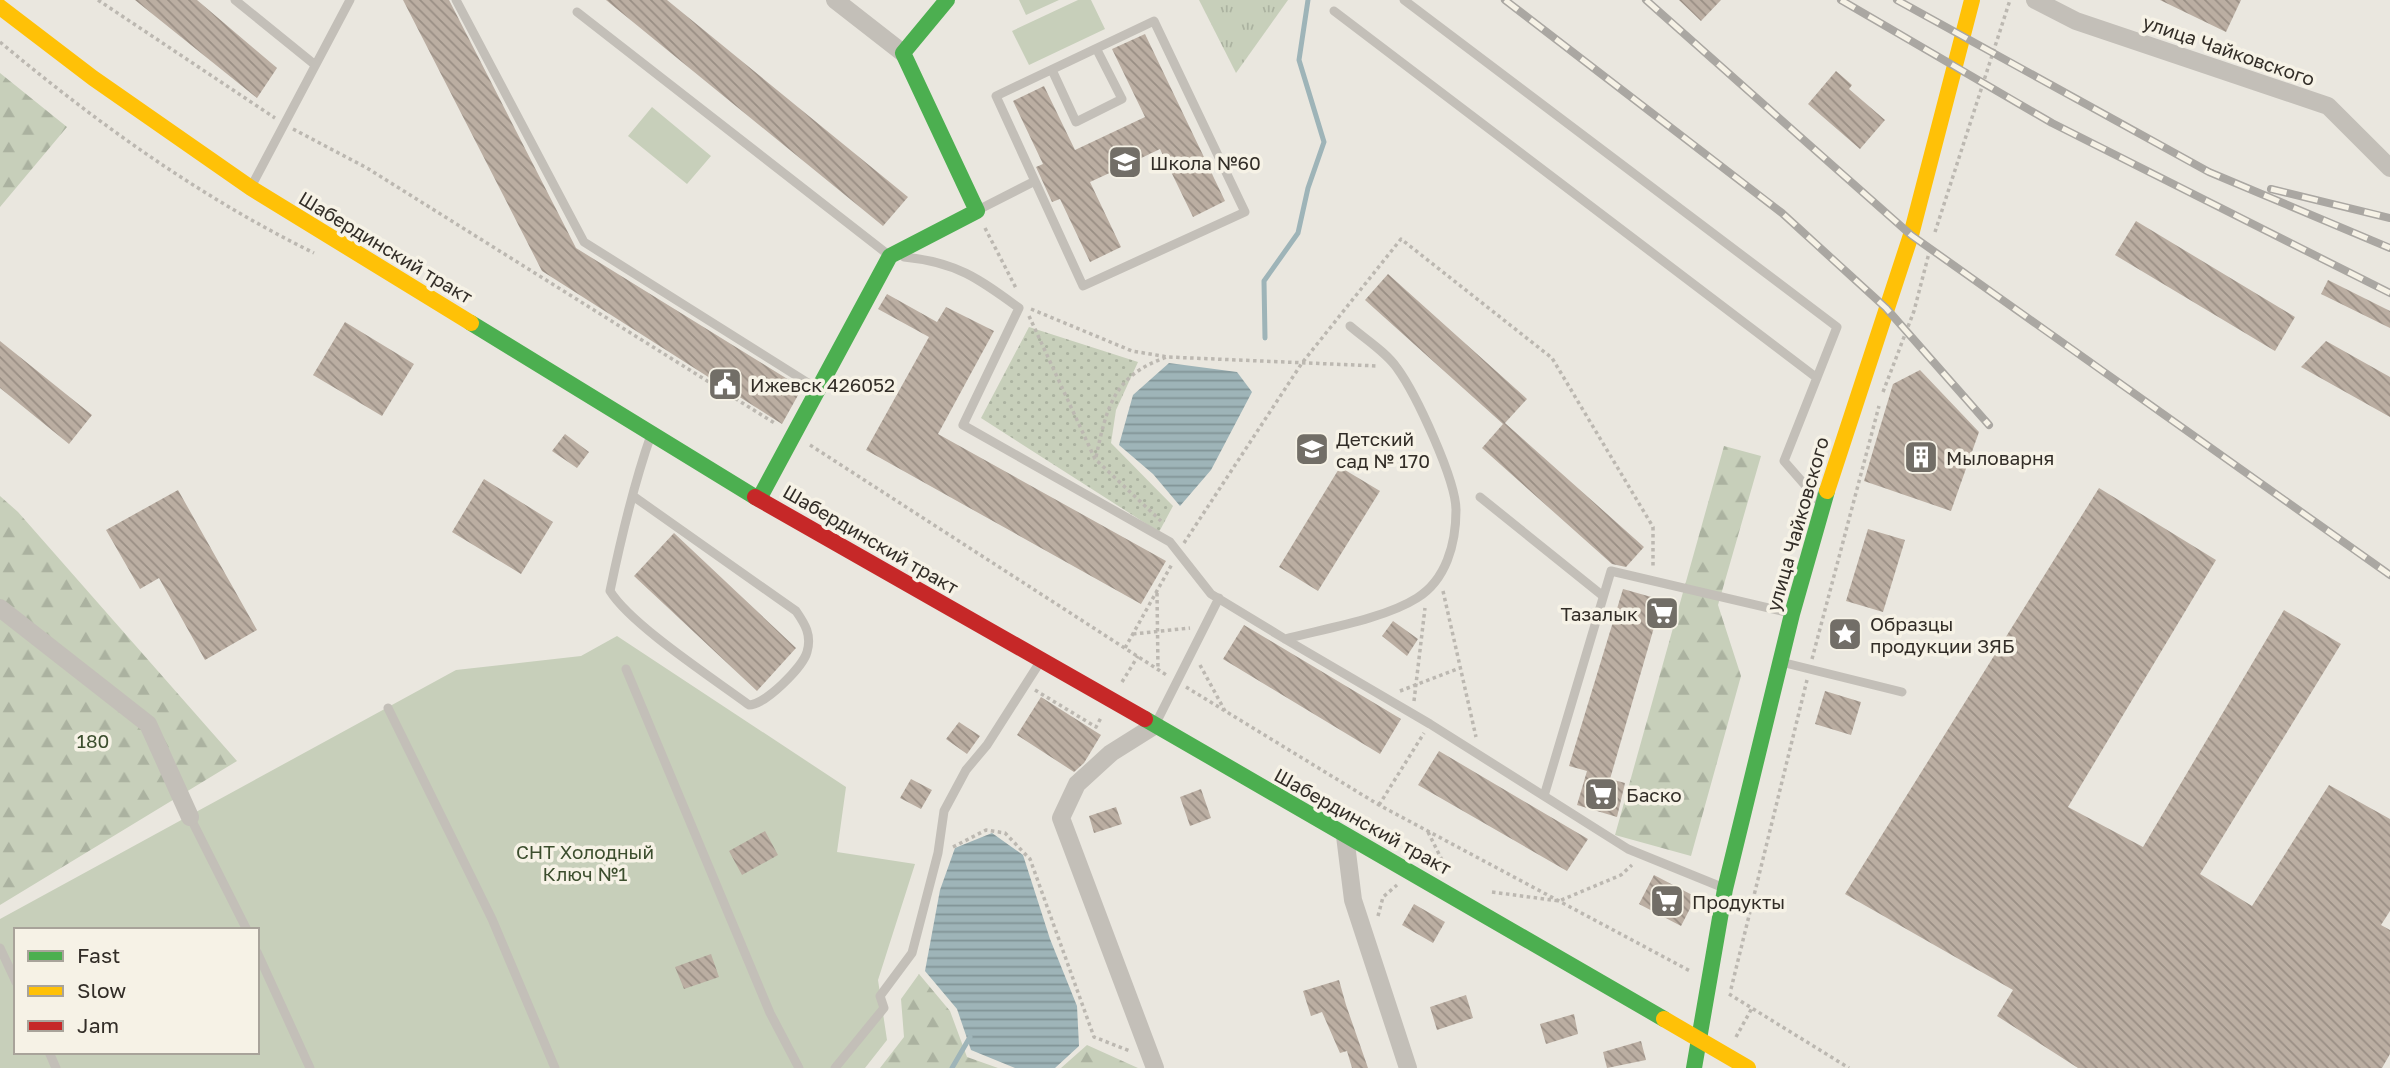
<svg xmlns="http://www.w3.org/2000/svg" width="2390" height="1068" font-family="'Golos Text',sans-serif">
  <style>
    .grass { fill: url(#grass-dots) }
    .forest { fill: url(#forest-firs) }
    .park { fill: url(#park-tufts) }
    .garden { fill: #c7cfba; fill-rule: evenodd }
    .water { fill: url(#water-rules) }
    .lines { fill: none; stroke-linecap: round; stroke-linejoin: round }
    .stream { stroke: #9eb4b8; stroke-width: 5 }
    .building { fill: url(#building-back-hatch) }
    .path { stroke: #bcb8b1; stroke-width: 3.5; stroke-dasharray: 3.5 3.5; stroke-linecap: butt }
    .lane { stroke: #c3bfb8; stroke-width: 9 }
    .street { stroke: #c3bfb8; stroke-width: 18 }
    .fast { stroke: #4caf50; stroke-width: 16 }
    .slow { stroke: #ffc107; stroke-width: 16 }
    .jam { stroke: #c62828; stroke-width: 16 }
    .rail-casing { stroke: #aaa7a2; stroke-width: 8 }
    .rail { stroke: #f6f2e6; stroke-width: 5; stroke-dasharray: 16; stroke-linecap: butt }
    .labels { text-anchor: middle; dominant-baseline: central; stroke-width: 7; stroke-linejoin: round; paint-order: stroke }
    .street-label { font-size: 19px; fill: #322d27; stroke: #f6f2e6 }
    .poi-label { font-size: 19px; fill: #322d27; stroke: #f6f2e6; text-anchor: start }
    .park-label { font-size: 19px; fill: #3c4e2e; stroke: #f6f2e6 }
  </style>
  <defs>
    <pattern id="grass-dots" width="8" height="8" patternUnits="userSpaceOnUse" patternTransform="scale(1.75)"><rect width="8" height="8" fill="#c7cfba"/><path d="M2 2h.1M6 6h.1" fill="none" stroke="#abb2a0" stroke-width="1.8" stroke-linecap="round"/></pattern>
    <pattern id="forest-firs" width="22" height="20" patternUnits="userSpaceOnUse" patternTransform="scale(1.75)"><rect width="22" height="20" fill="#c7cfba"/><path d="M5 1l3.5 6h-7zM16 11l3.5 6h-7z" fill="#abb2a0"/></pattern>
    <pattern id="park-tufts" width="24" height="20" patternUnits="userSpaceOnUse" patternTransform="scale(1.75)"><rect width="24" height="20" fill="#c7cfba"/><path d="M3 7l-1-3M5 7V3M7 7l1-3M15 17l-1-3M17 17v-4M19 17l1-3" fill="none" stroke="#abb2a0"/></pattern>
    <pattern id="water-rules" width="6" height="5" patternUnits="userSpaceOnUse" patternTransform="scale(1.75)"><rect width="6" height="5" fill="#9eb4b8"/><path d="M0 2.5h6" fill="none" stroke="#819396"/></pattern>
    <pattern id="building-back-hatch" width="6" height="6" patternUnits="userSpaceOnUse" patternTransform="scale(1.75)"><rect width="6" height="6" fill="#bbaea2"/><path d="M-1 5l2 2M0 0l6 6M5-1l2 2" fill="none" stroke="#998e84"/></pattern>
  </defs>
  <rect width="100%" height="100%" fill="#eae7df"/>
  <path class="grass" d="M1029,327l109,35 -22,48 -5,33 62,63 -14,26 -178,-114z"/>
  <path class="forest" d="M0,73l67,54 -67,80z
    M1724,446l37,10 -43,149 23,71 -50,180 -76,-21z
    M0,496l18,16 219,249 -237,144z
    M919,974l31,37 17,46 31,11h-118l24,-31 -3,-38z
    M1087,1045l51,23h-77z"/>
  <path class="park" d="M1199,0h89l-52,73z"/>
  <path class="garden" d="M1019,0h40l-33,15z
    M1078,0h13l14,29 -76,36 -17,-34z
    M652,107l59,49 -24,28 -59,-48z
    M617,636l229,151 -9,65 78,12 -37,116 9,60 -22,28h-865v-149l456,-249 125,-14zM16,930h241v122h-241z"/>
  <path class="water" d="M1169,363l68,9 15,20 -41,78 -31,36 -27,-32 -34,-29 14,-50z
    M992,833l31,22 27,84 27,67 2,40 -24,22h-40l-44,-18 -14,-41 -32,-38 15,-81 15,-42z"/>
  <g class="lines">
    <path class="stream" d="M1265,338l-1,-57 34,-48 10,-45 16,-46 -25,-82 9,-60
      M952,1068l18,-31"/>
  </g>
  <path class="building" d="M135,0h62l80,68 -20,30z
    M403,0h46l127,248 226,140 -20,36 -240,-153z
    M606,0h61l241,197 -25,29z
    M1679,0h42l-20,21z
    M2160,0h81l-15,32z
    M1145,34l80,167 -32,16 -33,-68 -27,13 3,7 -8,4 -9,4 -3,-7 -26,12 31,65 -31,15 -30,-63 -8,3 -16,-35 7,-3 -30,-63 31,-15 31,64 70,-33 -33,-68z
    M1836,71l16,14 -3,4 36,31 -25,29 -52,-45z
    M2136,221l159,96 -20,34 -160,-96z
    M1388,274l139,125 -22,24 139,124 -18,20 -14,-3 -130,-116 21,-24 -138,-124z
    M2328,280l62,31v17l-69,-34z
    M887,294l50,28 9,-15 48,24 -56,103 228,127 -25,43 -275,-154 63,-113 -51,-28z
    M345,322l69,42 -32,52 -69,-41z
    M0,341l92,74 -23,29 -69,-56z
    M2326,341l64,36v40l-89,-50z
    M1920,370l59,62 -28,79 -87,-30 29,-97z
    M565,434l24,18 -12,16 -25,-17z
    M1340,467l40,24 -62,100 -39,-24z
    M484,479l69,43 -32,52 -69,-42z
    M2099,488l117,72 -148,247 75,40 141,-237 57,34 -141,230 52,32 77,-121 61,34v92l-9,14 9,5v124l-8,14h-304l-81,-52 16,-26 -168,-96z
    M178,490l79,140 -52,30 -46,-82 -19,11 -34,-59z
    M1868,529l37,11 -22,72 -37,-11z
    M674,533l122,115 -39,43 -123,-115z
    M1623,589l39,11 -52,179 15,4 -8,34 -40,-12 10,-34 -18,-5z
    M1393,621l25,18 -11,17 -25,-20z
    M1244,625l157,94 -21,35 -157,-95z
    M1825,691l36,11 -10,33 -36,-11z
    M1041,697l60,38 -17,28 -10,9 -57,-37z
    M959,722l21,14 -13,18 -21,-15z
    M1439,751l149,88 -21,32 -149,-86z
    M911,779l21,11 -11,19 -21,-11z
    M1201,789l10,29 -21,8 -10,-29z
    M1116,807l6,17 -28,9 -5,-17z
    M765,831l13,24 -36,20 -13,-24z
    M1654,875l42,22 -15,29 -42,-22z
    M1414,904l31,18 -12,21 -31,-18z
    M711,954l8,23 -35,12 -9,-22z
    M1339,980l7,25 22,63h-16l-5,-17 -7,2 -18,-41 -11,4 -8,-25z
    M1466,995l7,23 -36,12 -7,-23z
    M1574,1014l4,20 -32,10 -6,-20z
    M1641,1041l5,19 -39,8 -4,-16z"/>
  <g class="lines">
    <path class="path" d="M98,0l177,118
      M0,42c97,81 200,155 314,211
      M293,129l74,39 409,256
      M985,228l32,62
      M1935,232l75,-232
      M1031,309l101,42 36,6 210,9
      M1029,316l66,143 66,62
      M1883,392l31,-81 15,-58
      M810,445l358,231
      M1096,457c11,-51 18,-82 71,-100
      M1184,543l118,-180 99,-124 151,119 101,169v41
      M1443,591l33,146
      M1157,593l1,76
      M1133,634l57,-6
      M1125,648l47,-84
      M1812,659l67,-253
      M1200,665l25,46
      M1122,682l16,-26
      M1186,687l193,118 313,167
      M1035,690l61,37 6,-11
      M1400,691l60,-23
      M1414,701l11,-93
      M1379,805l45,-72
      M1428,832l17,34
      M953,847l33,-17 19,3 25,26 64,178 36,14
      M1492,892l67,9 62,-26 11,-10
      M1378,916l5,-19 14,-12
      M1731,989l76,-309
      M1729,994l120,74
      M1736,1037l16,-29"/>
    <path class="lane" d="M235,0l79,64
      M456,0l128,242 232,146
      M1404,0l433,327 -53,134 35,40
      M1334,11l483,367
      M577,12l313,244
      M1154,21l91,191 -162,74 -87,-190z
      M1052,70l24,52 46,-23 -25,-49
      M251,187l99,-187
      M978,210l57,-29
      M904,257c52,5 74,21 115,51l-56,117 207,117 41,52 74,45 145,85 198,125 96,39
      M633,496l163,115c9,13 16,24 11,41 -4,15 -42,53 -58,53 -35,-26 -118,-80 -139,-114 11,-53 23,-105 41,-156
      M1480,497l123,99
      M1285,639c38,-10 99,-20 132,-41 29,-18 39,-54 39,-88 0,-30 -40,-116 -59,-142 -11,-16 -32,-29 -47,-42
      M1781,662l121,30
      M626,669l144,344 29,55
      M388,708l104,211 63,149
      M1155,725l64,-127
      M1544,796l67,-225 179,42
      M190,817l57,113
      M0,948l16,34
      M257,952l53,116
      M49,1052l7,16
      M835,1068l49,-60 -4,-12 32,-43 26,-100 6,-42 22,-41 21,-25 53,-83"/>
    <path class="street" d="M835,0l68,53
      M2035,0l41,21 252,85 62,62
      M0,608l148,116 42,93
      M1154,726l-43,27 -34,31 -16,34 94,250
      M1345,836l8,64 55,168"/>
    <path class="fast" d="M471,323l284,174
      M759,499l131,-243 87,-45 -74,-158 44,-53
      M1145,719l519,300
      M1694,1068l31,-179 67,-275 35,-123"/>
    <path class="slow" d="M0,7l93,71 158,110 220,135
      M1827,491l84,-256 61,-235
      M1664,1019l84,49"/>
    <path class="jam" d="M755,497l390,222"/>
    <g class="rail-casing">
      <path id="rail" d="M1505,0l277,213 104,95 103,117
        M1646,0l265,235 479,340
        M1841,0l211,123 338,170
        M1897,0l312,172 181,76
        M2271,189l119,29"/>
    </g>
    <use href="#rail" class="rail"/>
  </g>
  <defs>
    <g id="school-square" transform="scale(1.75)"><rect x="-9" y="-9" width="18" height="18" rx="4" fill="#726e67" stroke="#f6f2e6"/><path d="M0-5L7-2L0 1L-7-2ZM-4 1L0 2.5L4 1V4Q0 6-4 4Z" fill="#fff"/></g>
    <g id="civic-square" transform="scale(1.75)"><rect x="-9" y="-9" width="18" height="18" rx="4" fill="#726e67" stroke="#f6f2e6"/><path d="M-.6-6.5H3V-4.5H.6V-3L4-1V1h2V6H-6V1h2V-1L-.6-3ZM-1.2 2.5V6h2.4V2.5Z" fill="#fff"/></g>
    <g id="building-square" transform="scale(1.75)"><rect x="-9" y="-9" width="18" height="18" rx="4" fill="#726e67" stroke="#f6f2e6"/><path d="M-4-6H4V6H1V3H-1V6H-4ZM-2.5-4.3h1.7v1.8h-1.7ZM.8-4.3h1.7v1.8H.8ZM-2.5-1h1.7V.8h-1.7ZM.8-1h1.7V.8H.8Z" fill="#fff"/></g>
    <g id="supermarket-square" transform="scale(1.75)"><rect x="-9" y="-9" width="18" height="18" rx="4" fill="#726e67" stroke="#f6f2e6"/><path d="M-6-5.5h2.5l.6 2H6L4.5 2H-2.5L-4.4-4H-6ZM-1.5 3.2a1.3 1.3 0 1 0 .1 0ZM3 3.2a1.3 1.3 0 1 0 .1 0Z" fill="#fff"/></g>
    <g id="sight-square" transform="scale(1.75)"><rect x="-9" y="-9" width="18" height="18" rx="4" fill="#726e67" stroke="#f6f2e6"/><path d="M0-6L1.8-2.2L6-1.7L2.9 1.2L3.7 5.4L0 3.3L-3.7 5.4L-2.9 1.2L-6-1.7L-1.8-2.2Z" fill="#fff"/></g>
  </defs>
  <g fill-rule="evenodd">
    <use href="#school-square" x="1125" y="162"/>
    <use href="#civic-square" x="725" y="384"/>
    <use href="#school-square" x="1312" y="449"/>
    <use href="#building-square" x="1921" y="457"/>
    <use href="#supermarket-square" x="1662" y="613"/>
    <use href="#sight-square" x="1845" y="634"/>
    <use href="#supermarket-square" x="1601" y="794"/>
    <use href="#supermarket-square" x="1667" y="901"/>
  </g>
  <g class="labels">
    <g class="street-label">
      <text transform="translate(2229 50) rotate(19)">улица Чайковского</text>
      <text transform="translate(386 247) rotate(31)">Шабердинский тракт</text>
      <text transform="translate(1797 524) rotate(-74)">улица Чайковского</text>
      <text transform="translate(871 539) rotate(30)">Шабердинский тракт</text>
      <text transform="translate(1363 821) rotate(29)">Шабердинский тракт</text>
    </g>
    <g class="poi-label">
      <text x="1150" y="162">Школа №60</text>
      <text x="750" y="384">Ижевск 426052</text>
      <text x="1336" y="438">Детский<tspan x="1336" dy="22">сад № 170</tspan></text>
      <text x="1946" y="457">Мыловарня</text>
      <text x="1638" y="613" text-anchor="end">Тазалык</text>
      <text x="1870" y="623">Образцы<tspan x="1870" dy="22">продукции ЗЯБ</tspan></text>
      <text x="1626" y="794">Баско</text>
      <text x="1692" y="901">Продукты</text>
    </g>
    <g class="park-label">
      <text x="93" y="740">180</text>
      <text x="585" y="851">СНТ Холодный<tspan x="585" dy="22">Ключ №1</tspan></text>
    </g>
  </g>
  <rect x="14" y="928" width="245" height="126" fill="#f6f2e6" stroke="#a8a39a" stroke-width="2"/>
  <rect x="28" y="951" width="35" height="10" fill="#4caf50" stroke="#a8a39a" stroke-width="2"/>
  <text x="77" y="963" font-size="21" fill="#322d27">Fast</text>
  <rect x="28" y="986" width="35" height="10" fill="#ffc107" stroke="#a8a39a" stroke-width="2"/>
  <text x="77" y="998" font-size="21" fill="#322d27">Slow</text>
  <rect x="28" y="1021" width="35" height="10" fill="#c62828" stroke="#a8a39a" stroke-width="2"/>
  <text x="77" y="1033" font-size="21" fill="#322d27">Jam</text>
</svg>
